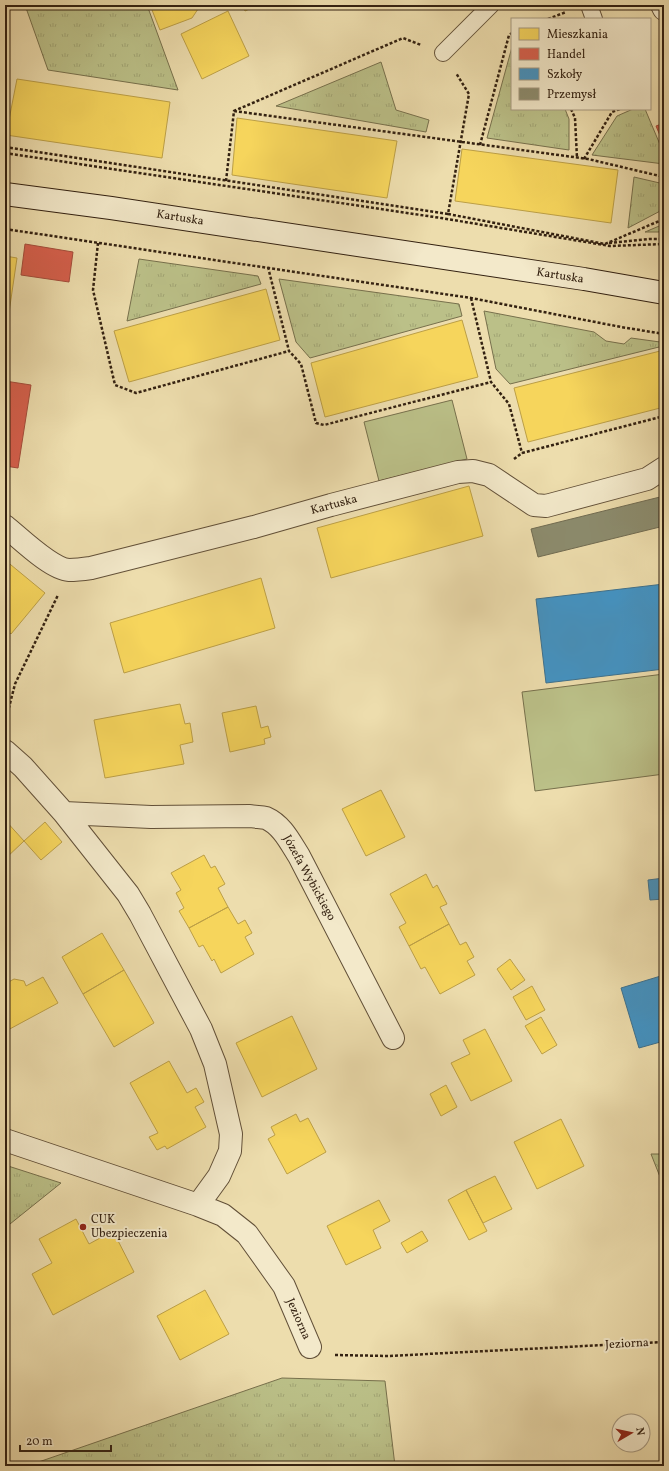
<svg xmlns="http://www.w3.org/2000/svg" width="669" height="1471" font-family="Vollkorn,serif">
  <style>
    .grass { fill: url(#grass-tufts); stroke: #77704c }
    .forest { fill: url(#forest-crowns); stroke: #77704c }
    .park { fill: #bbc088; stroke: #77704c }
    .garden { fill: url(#garden-furrows); stroke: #77704c }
    .homes { fill: #f6d55c; stroke: #bc9f46 }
    .shops { fill: #d6604d; stroke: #a54d3b }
    .schools { fill: #4393c3; stroke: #3e718e }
    .industry { fill: #8c8c6e; stroke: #716c52 }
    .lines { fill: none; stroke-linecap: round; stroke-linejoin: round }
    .service-casing { stroke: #625038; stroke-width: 18 }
    .minor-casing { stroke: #625038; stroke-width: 24 }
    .secondary-casing { stroke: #332111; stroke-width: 24 }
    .path { stroke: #332111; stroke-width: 2.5; stroke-dasharray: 3 2; stroke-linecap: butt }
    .service { stroke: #f3e9ca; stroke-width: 16 }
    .minor { stroke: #f3e9ca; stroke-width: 22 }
    .secondary { stroke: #f3e9ca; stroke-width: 22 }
    .poi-dot { fill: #8f2418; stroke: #f3e9ca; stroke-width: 1.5 }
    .labels { text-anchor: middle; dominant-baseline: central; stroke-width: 4; stroke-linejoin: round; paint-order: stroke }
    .street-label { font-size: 12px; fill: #332111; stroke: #f3e9ca }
    .poi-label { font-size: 12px; fill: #332111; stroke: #f3e9ca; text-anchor: start }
  </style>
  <defs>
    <pattern id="grass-tufts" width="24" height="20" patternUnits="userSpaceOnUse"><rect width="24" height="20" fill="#bbc088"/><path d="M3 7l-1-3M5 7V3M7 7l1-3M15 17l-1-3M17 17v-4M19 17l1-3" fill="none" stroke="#a1a574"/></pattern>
    <pattern id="forest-crowns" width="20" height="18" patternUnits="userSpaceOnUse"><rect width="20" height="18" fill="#bbc088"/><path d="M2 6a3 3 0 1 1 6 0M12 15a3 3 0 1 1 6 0" fill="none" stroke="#a1a574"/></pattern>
    <pattern id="garden-furrows" width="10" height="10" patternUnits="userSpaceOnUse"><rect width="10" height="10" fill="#bbc088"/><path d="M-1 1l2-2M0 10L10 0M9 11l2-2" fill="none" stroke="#a1a574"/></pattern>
  </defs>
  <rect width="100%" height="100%" fill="#edddad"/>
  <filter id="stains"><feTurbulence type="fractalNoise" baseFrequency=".005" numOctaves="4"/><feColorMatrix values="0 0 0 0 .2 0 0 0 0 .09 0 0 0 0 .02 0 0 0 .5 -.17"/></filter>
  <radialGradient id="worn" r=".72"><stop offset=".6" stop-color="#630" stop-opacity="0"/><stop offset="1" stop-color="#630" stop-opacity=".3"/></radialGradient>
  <path class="grass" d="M25,5h122l31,85 -130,-20z
    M512,47v62h53l4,10v31l-82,-12z
    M381,62l15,48 33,10 -3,12 -150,-26z
    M633,109h12l19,45v10l-72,-9 25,-39z
    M634,177l30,7v25l-36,19z
    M139,259l119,17 3,8 -134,37z
    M279,279l180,25 3,12 -152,42 -14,-16z
    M484,311l110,21 12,9 18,3 7,-6 29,4 3,4 -153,38 -14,-15z
    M5,1165l56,18 -56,45z
    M282,1378l103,3 10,85h-368z"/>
  <path class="forest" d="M651,1154h13v33z"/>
  <path class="park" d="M452,400l15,59 -88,22 -15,-59z
    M664,674v100l-129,17 -13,-99z"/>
  <path class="garden" d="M664,224v8h-19z"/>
  <path class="homes" d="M150,5h50v1l-8,12 -32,12z
    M242,5h13l1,1 -11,5z
    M353,5h10l-9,3z
    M228,11l21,45 -47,23 -21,-45z
    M17,79l153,23 -8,56 -156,-23z
    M237,118l160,23 -10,57 -155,-23z
    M462,149l156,21 -7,53 -156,-22z
    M5,256l12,2 -10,68h-2z
    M266,289l14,51 -151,42 -15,-51z
    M462,320l16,57 -153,40 -14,-54z
    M664,350v57l-136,35 -14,-54z
    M469,486l14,50 -152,42 -14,-50z
    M5,560l40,33 -34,41 -6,-6z
    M261,578l14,50 -151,45 -14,-50z
    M180,704l5,20 5,-1 3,19 -13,3 4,19 -79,14 -11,-58z
    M256,706l5,22 7,-2 3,11 -7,2 1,5 -35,8 -8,-39z
    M381,790l24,47 -39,19 -24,-47z
    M5,820l19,21 -19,18z
    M45,822l17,20 -21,18 -17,-19z
    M204,855l7,13 4,-2 10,18 -7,4 10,19 -39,21 -10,-17 5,-3 -8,-15 5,-3 -10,-17z
    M426,874l7,14 4,-3 10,19 -7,3 9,17 -40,22 -10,-19 7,-4 -16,-29z
    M228,907l10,17 7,-4 7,13 -7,4 9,17 -33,19 -7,-14 -2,2 -9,-16 -4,2 -10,-19z
    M449,924l11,21 6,-3 8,15 -7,4 8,14 -35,19 -15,-27 -4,2 -12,-23z
    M102,933l22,37 -41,24 -21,-37z
    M510,959l15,21 -14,10 -14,-21z
    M124,970l30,53 -40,24 -31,-53z
    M43,977l15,26 -52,28 -1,-3v-44l9,-5 10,2 2,5z
    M532,986l13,24 -19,10 -13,-23z
    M292,1016l25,53 -55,28 -26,-54z
    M541,1017l16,28 -15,9 -17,-28z
    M485,1029l27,52 -41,20 -20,-38 19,-9 -7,-14z
    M169,1061l18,32 9,-5 8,14 -9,5 11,20 -39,22 -2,-3 -8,4 -8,-13 9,-4 -28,-50z
    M446,1085l11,22 -16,9 -11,-22z
    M296,1114l4,8 8,-4 18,34 -39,22 -19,-35 7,-4 -4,-8z
    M561,1119l23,47 -47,23 -23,-47z
    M495,1176l17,33 -29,14 -17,-33z
    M466,1190l21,41 -18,9 -21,-40z
    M379,1200l11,21 -17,9 8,18 -35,17 -19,-39z
    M76,1219l13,25 24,-13 21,41 -81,43 -21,-41 20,-11 -13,-24z
    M422,1231l6,10 -21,12 -6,-10z
    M205,1290l24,44 -49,26 -23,-44z"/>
  <path class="shops" d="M664,123v22l-8,-19z
    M25,244l48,8 -4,30 -48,-7z
    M5,381l26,4 -13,83 -13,-2z"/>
  <path class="schools" d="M664,584v85l-118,14 -10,-84z
    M664,878v21l-14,1 -2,-20z
    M664,975v66l-25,7 -18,-60z"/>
  <path class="industry" d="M664,496v30l-126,31 -7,-28z"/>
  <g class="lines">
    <g class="service-casing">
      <path id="service" d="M589,5l5,14
        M443,53l48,-48"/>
    </g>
    <g class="minor-casing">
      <path id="minor" d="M662,5l2,4
        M5,526c15,12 46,43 64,44 7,0 15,-1 22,-2l163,-41 77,-22 127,-33 15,-1 16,4 45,30 12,1 101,-27 17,-11
        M5,751l18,16 41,46 64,81 12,20 61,115 14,35 16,70 -1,17 -11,25 -21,29
        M64,813l87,4 99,-1c5,1 11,1 16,2 16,7 24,24 33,38l94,182
        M5,1140l193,65 25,10 24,19 37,52 26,61"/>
    </g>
    <g class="secondary-casing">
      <path id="secondary" d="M5,194l106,14 473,71 80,14"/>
    </g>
    <path class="path" d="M548,19l18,-7
      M571,109l4,9 2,40
      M234,111l354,48 76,18
      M480,145l29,-110 3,-2
      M5,147l443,67 21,-120 -13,-21
      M5,153l436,65 169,28 54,-2
      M584,159l28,-47 8,-3
      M226,181l8,-70 169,-73 18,7
      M448,214l157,30 59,-25
      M5,229l466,69 150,29 43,7
      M98,243l-5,47 22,95 21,8 153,-42
      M609,243l40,-4h15
      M268,267l21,84 12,13 15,59 8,2 167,-43
      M471,298l20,84 18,22 13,49
      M514,459l8,-6 142,-37
      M5,723l10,-39 43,-89
      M335,1355l53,1 276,-14"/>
    <use href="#service" class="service"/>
    <use href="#minor" class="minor"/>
    <use href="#secondary" class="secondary"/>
  </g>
  <circle class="poi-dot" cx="83" cy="1227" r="4"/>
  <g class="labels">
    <g class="street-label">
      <text transform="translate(180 218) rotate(9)">Kartuska</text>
      <text transform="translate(560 276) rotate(9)">Kartuska</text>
      <text transform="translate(334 505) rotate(-15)">Kartuska</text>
      <text transform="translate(309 878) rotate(61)">Józefa Wybickiego</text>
      <text transform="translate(298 1319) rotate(66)">Jeziorna</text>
      <text transform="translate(627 1344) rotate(-3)">Jeziorna</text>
    </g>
    <g class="poi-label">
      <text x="91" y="1220">CUK<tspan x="91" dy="14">Ubezpieczenia</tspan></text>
    </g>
  </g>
  <rect width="669" height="1471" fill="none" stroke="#edddad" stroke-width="20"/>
  <rect x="6" y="6" width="657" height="1459" fill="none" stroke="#332111" stroke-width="2"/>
  <rect x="10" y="10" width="649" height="1451" fill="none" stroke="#332111"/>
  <rect x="511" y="18" width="140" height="92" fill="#f3e9ca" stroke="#a69980"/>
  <rect x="519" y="28" width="20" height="12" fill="#f6d55c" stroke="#a69980"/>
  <text x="547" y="38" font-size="12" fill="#332111">Mieszkania</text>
  <rect x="519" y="48" width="20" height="12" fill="#d6604d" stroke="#a69980"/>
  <text x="547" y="58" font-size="12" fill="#332111">Handel</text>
  <rect x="519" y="68" width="20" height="12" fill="#4393c3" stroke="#a69980"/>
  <text x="547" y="78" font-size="12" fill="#332111">Szkoły</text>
  <rect x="519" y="88" width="20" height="12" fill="#8c8c6e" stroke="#a69980"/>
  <text x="547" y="98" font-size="12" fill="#332111">Przemysł</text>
  <g transform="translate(631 1433) rotate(81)"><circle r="19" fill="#f3e9ca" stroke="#a69980"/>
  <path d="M0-3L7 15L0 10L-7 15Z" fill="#8f2418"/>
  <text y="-6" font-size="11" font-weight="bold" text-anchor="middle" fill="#332111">N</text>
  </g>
  <path d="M20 1445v6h91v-6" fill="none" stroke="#332111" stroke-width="2"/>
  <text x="26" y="1445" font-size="12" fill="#332111" stroke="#f3e9ca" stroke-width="3" paint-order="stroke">20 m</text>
  <rect width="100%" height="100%" filter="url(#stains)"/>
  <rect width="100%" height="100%" fill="url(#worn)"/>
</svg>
